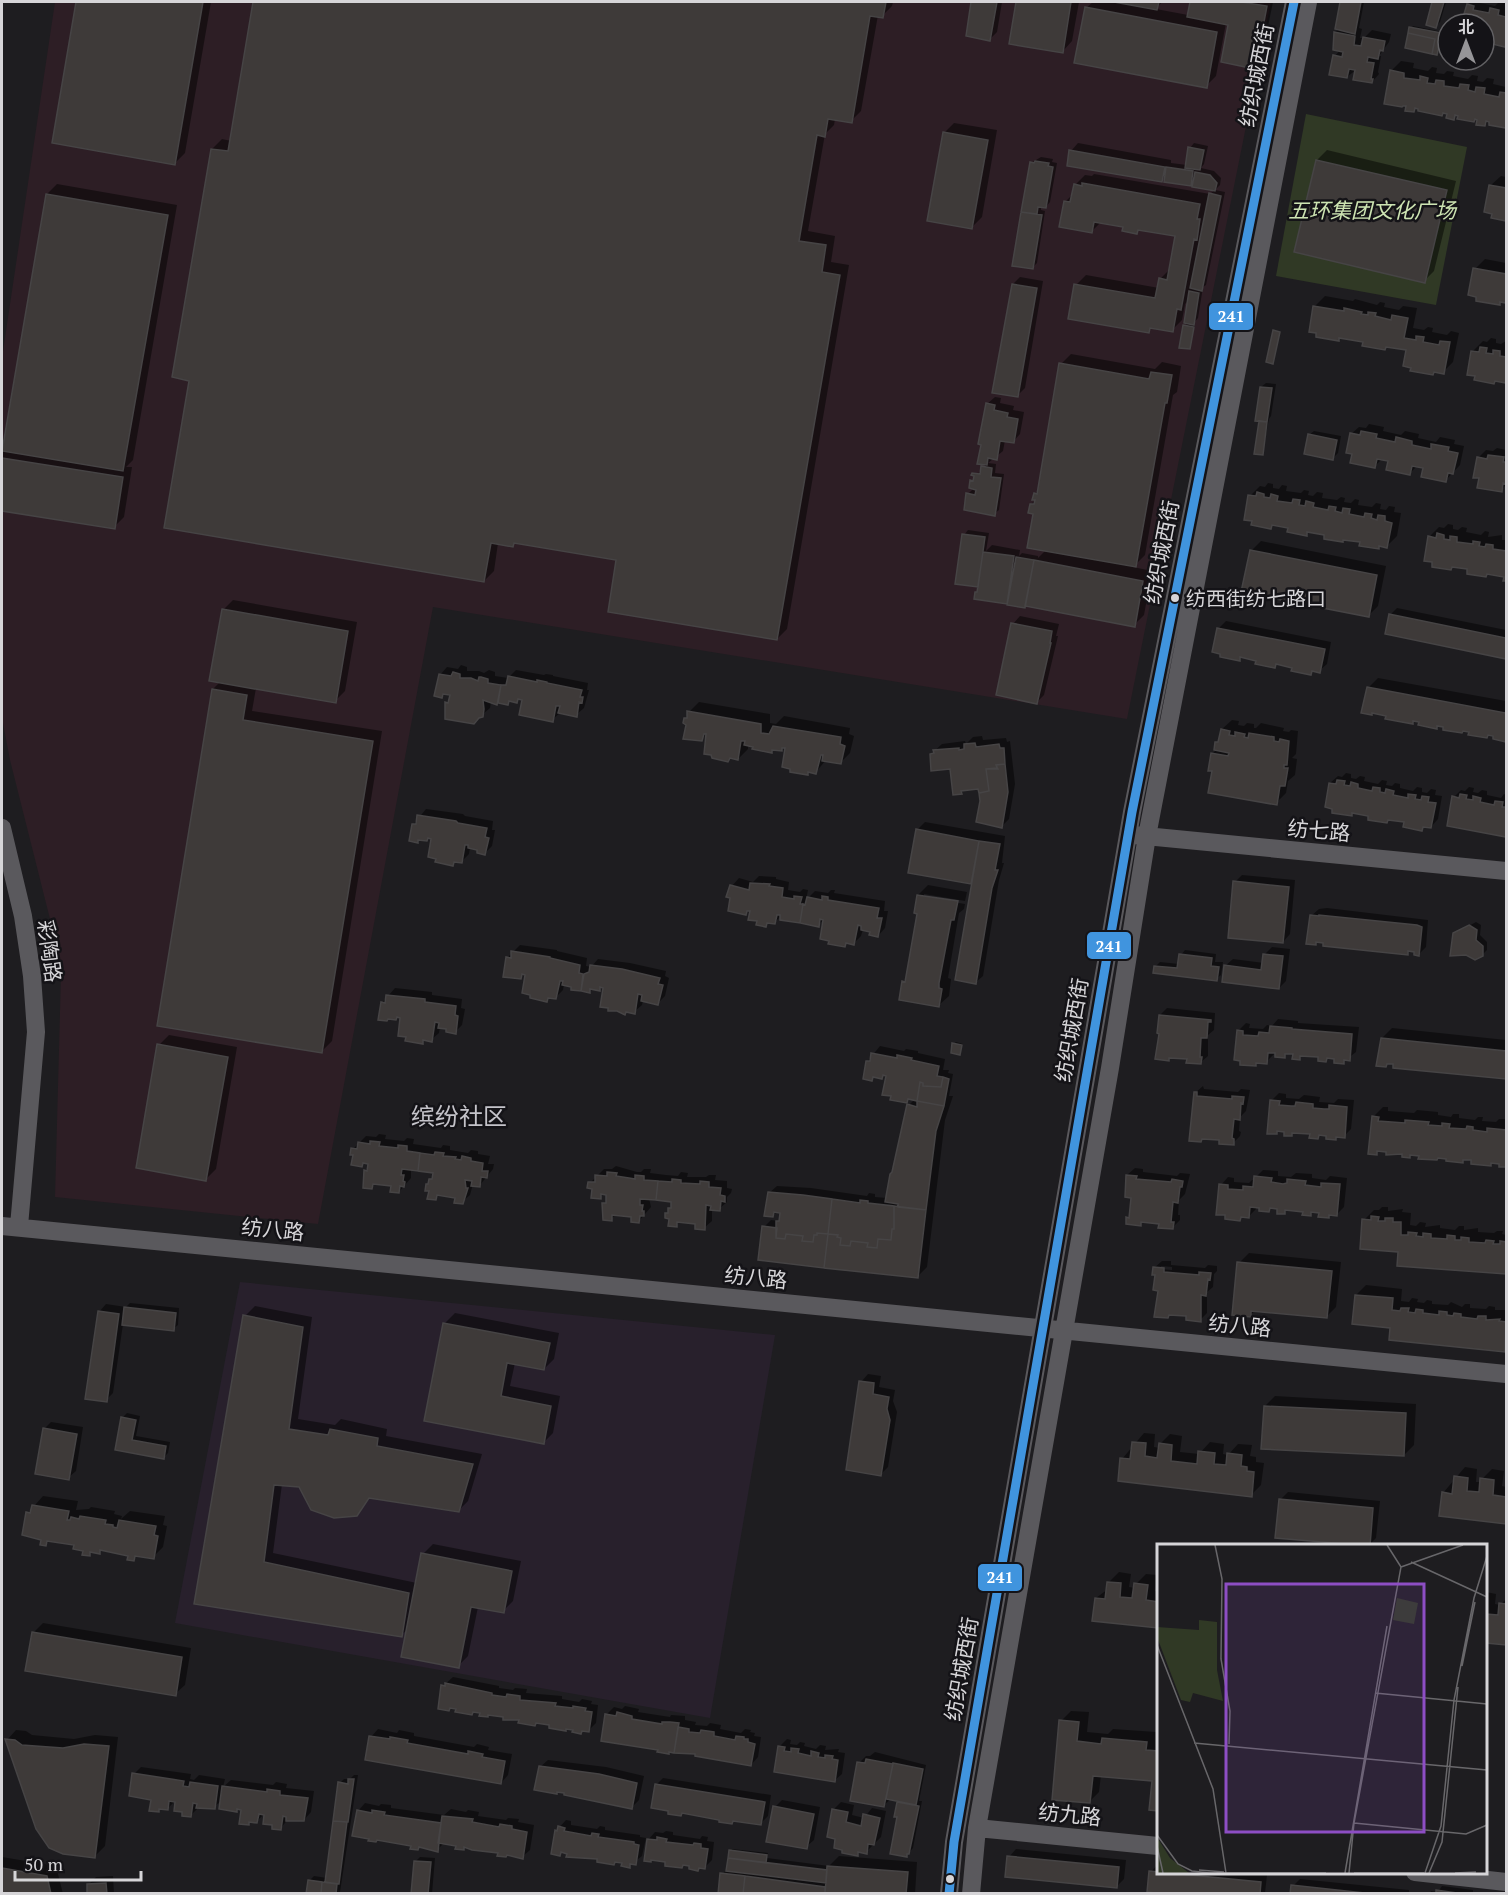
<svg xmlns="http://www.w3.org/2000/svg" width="1508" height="1895" font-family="'PT Serif','Noto Sans SC',serif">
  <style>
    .industrial { fill: #2d1e25 }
    .education { fill: #28202c }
    .green { fill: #303925 }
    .shadow { fill: #0007; fill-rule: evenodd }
    .building { fill: #3e3a39; stroke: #464445; stroke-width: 1.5 }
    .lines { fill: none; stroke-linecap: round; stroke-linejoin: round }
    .minor { stroke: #5a595d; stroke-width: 18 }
    .bus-1-casing { stroke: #141317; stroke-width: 14 }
    .bus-1 { stroke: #4094de; stroke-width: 9 }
    .bus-dot { fill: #d6d5d8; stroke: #141317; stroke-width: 2 }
    .labels { text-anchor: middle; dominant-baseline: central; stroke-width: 5; stroke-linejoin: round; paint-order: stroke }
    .bus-label { font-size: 20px; fill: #d6d5d8; stroke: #141317; text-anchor: start }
    .street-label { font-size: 21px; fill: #d6d5d8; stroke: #141317 }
    .park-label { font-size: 21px; font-style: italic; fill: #cde4b2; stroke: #141317 }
    .quarter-label { font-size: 24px; fill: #c4c3c9; stroke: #141317 }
    .inset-road { fill: none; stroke: #68676a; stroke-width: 1.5 }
    .view { fill: #8d4ec4; fill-opacity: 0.15; stroke: #8d4ec4; stroke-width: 3 }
    .inset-edge { fill: none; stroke: #d6d5d8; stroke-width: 3 }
    .line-badge { stroke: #141317; stroke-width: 2 }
    .badge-label { font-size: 16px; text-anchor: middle; font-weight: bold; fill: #fff }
  </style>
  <rect width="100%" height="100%" fill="#1e1d20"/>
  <path class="industrial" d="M55,2h1216l-144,717 -694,-112 -115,617 -263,-27 6,-222 -10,-52 -41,-163 -8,-42v-360z"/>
  <path class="education" d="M240,1282l535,53 -65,383 -535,-95z"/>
  <path class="green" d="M1306,114l161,33 -31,158 -160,-29z"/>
  <path class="shadow" d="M78,2h133l-26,151 -10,10 -121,-21z
    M255,2h638l-1,4 -10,10 -4,-1 -17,96 -10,10 -16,-2 -1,6 -9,9 -17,97 27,5 -4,26 18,3 -62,364 -10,10 -159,-80 -102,-17 -4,3 -14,-2 -4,28 -10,10 -293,-202 21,-230 10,-10 9,2z
    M973,2h29l-5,30 -7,7 -23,-4z
    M1017,2h62l-7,39 -9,10 -52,-8z
    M1093,2h69l-6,7 32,6 3,-13h82l-12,58 -7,7 -24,-44h-4l-10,53 -10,10 -120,-78z
    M1342,2h22l-5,26 3,1 -2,9h4l8,-8 19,4 -2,8 -10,14h2l-3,16 1,2 -7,8 -15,-13 -10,8 -12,-21 5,-6 -5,-18 4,-3 -2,-1z
    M1434,2h12l-6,20 -4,4 -9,-2z
    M1471,2h9v1l15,3 4,-4 6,1 1,40 -2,2 -13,-9 -7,7v-19h-21l5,-19z
    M1413,26l30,6 -6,21 -26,-25z
    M1401,61l13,2 -1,5 15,3 4,-4 5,1 -1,5 8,1 3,-3 7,1 -1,4 15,3 4,-4 6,1 -1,5 6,1 4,-4 7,1 -1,5 13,3v39l-15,-2 1,-6 -7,7 -6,-7 -5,2 -17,-6 -4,4 -5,-6 -31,-5 -3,4 -6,-6 -17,-34z
    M954,123l43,7 -15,87 -10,10 -28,-94z
    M1078,143l93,17v3l16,2 3,-17 4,-5 14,3 -4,18 -3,4 13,3 7,7 -1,7 -5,5 10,2 -19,93 -3,2 -5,31 -6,7h3l-6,23 -4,-22 3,-4 1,-22 -4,4 -3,16 -10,10 -19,-3 -5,4 -72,-46 10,-10 73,13 1,-9 11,-11 5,-33 -36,-6 -4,3 -12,-7 -22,-4 -10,10 -26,-30 7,-7 2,-9 10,-10 7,1 2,-2 116,20 5,-4 -20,-10 -5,5 -24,-9 -5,5 -90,-30z
    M1327,150l129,31 -22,90 -10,10 -107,-121z
    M1041,157l12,2 -1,3 5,1 -7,39 -4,5 -5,-1v4l4,1 -8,52 -5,5 -18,-3 17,-102z
    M1501,176l5,1v42l-13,-2 -2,-32z
    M57,184l120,21 -44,255 -7,7h6l-8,50 -10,10 -112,-18v-61l45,-254z
    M1485,259l21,4v39l-4,-1 -3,3 -24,-35z
    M1020,277l23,4 -18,107 -8,8 -4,-112z
    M1325,296l28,5 2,-2 22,6 3,-3 5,1 -1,4 15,3 4,-4 14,2 -4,20 11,2 4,-3 5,1 -1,4 15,3 4,-4 8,2 -6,29 -10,10 -7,-1 -3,3 -25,-25 -20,-4 -3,3 -20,-7 -24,-4 -3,2 -28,-9 5,-24z
    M1491,338l5,1v4l5,1 5,-3v40l-10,-1 -23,-29 10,-10 4,1z
    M1071,354l84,15 7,-7 19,4 -4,26 -4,3 -28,160 -12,12 19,4 -8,44 -10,10 -124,-26 -4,3 -30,-9 3,-3 -15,-55 4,-5 21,3 -3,18 6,-6 28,5 -1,6 3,-3 16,3v2l8,-8 -15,-46 6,-5 -2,-5 4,-4 22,-126z
    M1266,383l10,1 -5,32 -2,3 -7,35 -2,-32 1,-35z
    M995,397l6,1 -1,5 14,3 -1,4 11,2 -4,22 -7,8 -8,-2 -2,11 -15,12 8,1 -1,9 9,1 -5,36 -5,4 -26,-20 6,-6 -2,-7 14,-17 1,-60z
    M1369,424l15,3 -1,4 18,4 4,-4 14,3 -1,4 18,4 4,-5 15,3 -1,4 10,2 -4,19 -14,15 -21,-13 -8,-1 -7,7 -21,-13 -7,-1 -8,8 -20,-14 -3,-19 8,-7 7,1z
    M1314,431l27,5 -3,17 -5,5 -24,-23z
    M1497,448l9,2v35l-5,5 -20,-13 -2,-20 7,-7 7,1z
    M1268,483l5,1v4l6,1 3,-4 5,1 -1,5 15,2 3,-3 5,1 -1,4 5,1 4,-4 6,1 -1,5 15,2 4,-3 4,1 -1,4 7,1 4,-4 4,1 -1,5 14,2 4,-4 5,1 -1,5 6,1 3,-4 6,1 -1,5 7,1 -4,23 -10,10 -6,-1 -3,3 -16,-7 -17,-3 -3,3 -16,-7 -17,-3 -3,3 -17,-7 -15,-3 -3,3 -21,-31 10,-10 5,1z
    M1448,524l5,1v4l5,1 4,-3 5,1 -1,4 15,3 4,-4 4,1 -1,5 14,-2v5h4v40v-4l-37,-8 -15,-2 -3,2 -22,-31 10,-10 5,1z
    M1261,541l125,25 -8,40 -10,10 -117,-65z
    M233,600l124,22 -12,69 -10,10 -79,-13 -4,23 130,20 -50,310 -10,10 -109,-362 8,-8 2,-71z
    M1397,608l109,22v28l-120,-25 4,-18z
    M1020,616l39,8 -3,12h2l-14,59 -7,7 -24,-78z
    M1226,621l105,21 -4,22 -8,7 -5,-1 -3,3 -17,-7 -16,-3 -4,4 -16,-8 -16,-3 -3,3 -25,-8 5,-23z
    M461,665l6,2v4h12l5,2 5,-3 6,2v4l13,2 8,-8 28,5 2,-1 7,1v1l35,7 -1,7h2l-5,18 -8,7 -16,-2 -8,7 -32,-22 -3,3 -6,-1 -4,3 -16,-1 -1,6 -8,7 -36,-12 5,-4 1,-6h-6l-4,4 -2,-22 7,-8 11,2z
    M1378,678l128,23v39l-12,-2 1,-3 -5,-1 -3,3 -16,-6 -32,-7 -2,3 -16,-6 -6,-1 -3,2 -44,-34z
    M699,702l71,12v9l6,1 8,-8 66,12 -1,6 5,2 -4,17 -10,10 -14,-3 -10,12 -6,-1 -3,3 -23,-27 -3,3 -7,-1 -2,2 -24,-7v5l-10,10 -30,-27 -6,7 -14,-15 -3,-5 4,-7z
    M1232,720l7,1 -1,4 6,1 3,-3 7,1v4h2l5,-5 23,5 -1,3 6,1 2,-2 7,1 -2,23 -4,4 5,1 -2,16 -7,6 -2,12 -10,10 -62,-33 -2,-16 5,-5v-7l3,-3 2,-10z
    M982,736l1,4 23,-2 1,4 3,-1 5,43 -6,35 -7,7 -20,-25 -2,-13 -16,1 -3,3 -10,-25 -20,-13 11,-10 23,-3 1,3 7,-7z
    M1346,773l5,1v4l5,1 4,-3 5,1 -1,4 14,3 4,-4 5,1 -1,4 6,1 3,-3 5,1v4l13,3 4,-4 5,1v4l5,1 4,-4 5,1 -1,5 7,1 -4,23 -7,8 -6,-1 -3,3 -17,-8 -51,-9 -3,3 -21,-32 8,-7 4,1z
    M1469,787l5,1 -1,4 5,1 4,-3 5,1v4l14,3 3,-4 2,1v41l-58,-11 6,-28 7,-7 4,1z
    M426,809l37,5 2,2 28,5 -1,9h3l-3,16 -7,7 -6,-4 -9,-2 -1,7 -7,7h-6l-4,3 -19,-26 -3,-1 -3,3 -7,-2 -3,3 -4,-16z
    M925,822l80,14 -3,27h2l-5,17 -16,96 -8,7 -2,-100 -63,-11 7,-42z
    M1242,875l53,5 -5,54 -7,8 -48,-60z
    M759,876l17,1v2l13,3 -1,8 12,2 3,-3 5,1 -2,10 9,-9 13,2 3,-3h4l-1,3 51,8 -1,10h4l-3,17 -7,8 -7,-6 -8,-1 -2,7 -7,7 -6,-1 -3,3 -20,-27 -7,7 -36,-10 -7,7h-6l-3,3 -14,-18 -6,6 -14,-27 7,-8 14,4z
    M928,885l39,7 -2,9 -41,-7v3l41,7 -1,5 -5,4 -10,59 -1,6 3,1 -2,17 -10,9 -36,-23 4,-4 12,-65 -3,-1 2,-17z
    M1327,908l101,12 -2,27 -7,7 -3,-3 -5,-1 -4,3 -83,-11 -6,-1 -3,3 -4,-28 8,-7z
    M1476,922l5,3 -1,10 7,7v8l-5,5 -26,-22z
    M520,945l37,5v1l30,7 -1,8 5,1 7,-8 32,4 36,8 -1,5 4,2 -4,18 -7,7 -15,-3 -1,5 -8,7 -6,-1 -3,2 -20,-26h-3l-3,3 -6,-2 -3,4 -18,-3 1,-3 -9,-2 -1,6 -7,7h-6l-3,3 -20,-29 -6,6 -14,-19z
    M1272,947l18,2 -4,32 -7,7 -54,-22 8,-7 31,4 1,-9z
    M1185,950l31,4 -1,8h8l-2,13 -5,4 -60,-13 4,-4 19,2 2,-9z
    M395,988l37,4v3l30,4 -1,9 4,1 -3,16 -7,7 -7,-5 -8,-1 -1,7 -8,7 -6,-1 -3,3 -20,-25 -4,-1 -2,2 -14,-15z
    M1167,1008l48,5 -1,17 -6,5v21l-8,7 -12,-5 -17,-2 -3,3 -8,-27v-17z
    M1278,1019l20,2v2l61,4 -3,25 -13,10 -7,-5h-7l-3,3 -7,-4 -16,-2 -3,4 -6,-5h-6l-4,3 -8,-4 -10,10 -7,-1 -3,4 -18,-34 8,-8 4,1 -1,4 14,1 4,-4 5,1z
    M1392,1028l114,12v38l-112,-12 1,-3h-6l-3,2 -4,-27z
    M169,1035l68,12 -21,122 -10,10 -47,-134z
    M956,1042l7,2 -3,9 -6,-9z
    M880,1046l24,5 2,-2 12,2v2l27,6 -2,11h6l-1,3 5,1 -4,22h4l-8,24 -18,147 -10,10 -153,-50 7,-7 8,1 2,-2v-8h-4l-4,5 -4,-23 8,-7 34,2 56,8 2,-3 6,1v3l12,1 22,-93 6,-6 -5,-1 -3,3 -19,-26 -3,-1 -3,3 -7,-1 -3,3 -5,-17z
    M1203,1086l1,3 34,3 3,-3 9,1 -4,21 -6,6 -1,14 2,1 -1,4 -7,7 -12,-4 -17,-1 -3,2 -6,-47z
    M1279,1093l7,1v4l13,1 5,-4 16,2 -1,5 15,1 4,-4 16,1 -3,29 -7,7h-6l-3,2 -7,-4h-7l-3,3 -6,-4 -17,-2 -4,4 -5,-5h-7l-3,3 -5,-32z
    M1383,1107h5v4l26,2 3,-3 21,2v3l13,2 2,-3h6v4l16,2 3,-3h5l-1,4 14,1 3,-3h7v47l-5,-1v-3h-8l-3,2 -17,-5 -8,-1 -3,3 -14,-4 -36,-4 -3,3 -5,-4 -25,-2 -3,3 -3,-36z
    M379,1134l7,1 -1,4 19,2 3,-3 7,1 -1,5 28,4 2,-3 7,1v4l18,3 3,-3 7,1v3l12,2 -2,8h6l-1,5 -13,16 -7,-1 -3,11 -8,7 -5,-6 -17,-2 -5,4 -7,-14 7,-12 -24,-4v10l-12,14 -6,-7 -17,-2 -4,4 -7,-16 4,-4 1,-4 -5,-1 -3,3 -9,-16 13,-13 10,1z
    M616,1166l21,6h4l3,-3h7l-1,4 16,2 12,1 3,-4 7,1 -1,4h19l3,-2h7l-1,5 12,1v7l5,1 -1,4 -4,4v5l-8,7h-7v12l-8,7 -7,-5 -17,-2 -4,4 -9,-12 5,-8 1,-5 -24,-2 2,9 -12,14 -6,-5 -17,-2 -5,5 -7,-16 4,-3v-7h-4l-4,4 -10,-14 14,-14h8z
    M1135,1168l8,1v3l34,4 3,-3 10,1 -5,20 -6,6 -1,15h2v5l-7,7 -13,-4 -17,-2 -3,3 -12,-6 3,-2 1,-19 -5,-22z
    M1263,1170l15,1v5l13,1 5,-4 16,1v4l14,2 4,-4 17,2 -3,29 -7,7h-6l-3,3 -8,-5 -6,-1 -4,4 -6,-5 -16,-1 -4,4 -6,-5 -6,-1 -3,4 -13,-5v3l-7,7h-6l-3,3 -19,-34 7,-8 6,1v4l15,1 3,-3h4v-3z
    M1382,1207h6v4l15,-2 -1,3 9,1 -1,12 6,1 4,-4 6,1 -1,4 15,-2v3l15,2 4,-4h5v4l14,-2v4l16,1 3,-2h6l-1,3 4,1v38l-107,-9 1,-13 -36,-31 10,-10h5z
    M1249,1253l92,9 -5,45 -10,10 -70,-7 -6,5 -11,-52z
    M1162,1261h9v4l34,3 3,-3 9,1v5l-3,3 -1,13 -6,5v21l-7,7 -12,-5 -29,-25 -5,-22zM1161,1266l11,1v3l-11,-1z
    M1366,1285l36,4 -1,12 8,1 3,-4 6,1 -1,3 7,1 3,-3 5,1v3l16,1 3,-3 11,5 3,-3h5v4l16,1 3,-3 6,1v3h11v38l-2,2 -112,-23 -36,-32z
    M130,1303l49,5 -1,17 -5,4 -50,-5 -10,69 -7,7 -7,-88 7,-8 20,3z
    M255,1306l57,11 -14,102 37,6 6,-6 46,10 -1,7 96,18 -14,47 -10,10 -87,-14 -15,17 -56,-29 -18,-1 -9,69 144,30 6,-29 10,-10 88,17 -8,40 -10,10 -25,-4 -10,49 -10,10 -50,-37 -7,6 -205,-32 49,-287z
    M455,1313l104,20 -5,26 -10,10 -29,-6 -5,23 50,10 -7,37 -10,10 -117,-23 19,-97z
    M868,1374l13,2 -2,11 16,3 -2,11 4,11 -9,55 -7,7 -20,-92z
    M1275,1396l141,8 -2,41 -10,10 -139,-49z
    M127,1413l13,3 -4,20 34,6 -2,11 -5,5 -47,-9 6,-31z
    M51,1422l32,5 -7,44 -8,7 -24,-49z
    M1144,1433l11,1 -1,13 6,1v-4l10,-10 12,2 -2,16 19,2 11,-12 14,2 -1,10 5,1 10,-11 14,1 -2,11 6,1v5l8,1 -3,22 -10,10 -129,-36z
    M1465,1467l12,2 -1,13h6v-3l10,-10 12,2 -2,15 4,1v35l-65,-7 2,-22z
    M1288,1492l92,9 -4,37 -7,7 -89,-45z
    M43,1496l35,5 -2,9 13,-1 2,-2 24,4 -1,3 8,2 -1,3 9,-8 35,5 -2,9 4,1 -4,21 -10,10 -15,-2 -5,4 -4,-4 -27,-6 -3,3 -6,-1 -4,4 -13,-11 -26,-4 -4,4 -18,-31z
    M1119,1572l12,2 -2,13 6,1 1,-4 10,-10 11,1 -2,16h3v36l-64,-8 2,-21 12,-9 1,-7z
    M1486,1592l10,2 -1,10 5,1 6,-6v45l-20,-3z
    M43,1623l148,25 -6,37 -10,9 -142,-61z
    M453,1677l46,9v2l14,2 2,-2 12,1 -1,4 36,3v3l17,3 3,-3 10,2 -1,3 7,1 -2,18 -8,8 -5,-1 -2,2 -7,-4 -69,-12 -15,-3 -3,3 -6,-4 -6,-1 -3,2 -20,-6 -3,3 -6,-24z
    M625,1706l14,3 -1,3 32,5 1,-2 14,1v4l11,2 -1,3 12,1 3,-3 11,2 -1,4 21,4 4,-4 6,1 -1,2 5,1 -1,3 7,1 -3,20 -7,8 -54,-13 -37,-3 -54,-34 8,-8 8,2z
    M1071,1711l18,1 -2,20 21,2 5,-5 43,3v9h2v68h-7l2,-29 -52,-5 -2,17 -10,10 -28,-81z
    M378,1729l19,4 2,-3 15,3v3l60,11 3,-3 12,3 -1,3 24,4 -4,21 -7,8 -130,-46z
    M16,1730l10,1 6,4 42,4 21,-4 23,2 -13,109 -10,10 -88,-116z
    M787,1739l4,1 -1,4 7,1 3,-3 5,1 -1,3 12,3 4,-4 6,1 -1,4 14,-1 -1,3 7,1 -3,21 -8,7 -59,-10 4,-24z
    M875,1752l51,13 -7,36h3l-9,47 -7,8 -8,-40h-3l3,-16 -7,-1 -7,6 -25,-42 7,-7h4z
    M548,1760l58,7 38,9 -5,24 -7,7 -92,-40z
    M141,1767l50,7 -1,5 4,1 5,-5 26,4 -2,8 8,-7 42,5 3,-3 11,2 -1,4 28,3 -3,21 -7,8 -16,-1 -7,9 -15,-16 -9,9h-6l-3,2 -6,-15h-4l-2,2 -14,-10 -8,7 -16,1 -7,7 -14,-16 -10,10 -6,-1 -2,3 -7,-13 -18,-24z
    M354,1775h4l-18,117 14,2h-47l2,-13 5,-5 13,2 13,-95 4,-4h6z
    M663,1778l108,17 -3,21 -8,8 -25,-4 -3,3 -49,-11 -2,2 -25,-29z
    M782,1800l38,7 -6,33 -8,7 -31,-40z
    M841,1802l13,3 -2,10 12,3 8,-10 14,3 -5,26 -15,15 -6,-1 -3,3 -20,-16 -9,-2 6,-27z
    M365,1803l14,3 2,-2 10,1v3l53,7 7,-6 15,3 2,-2 11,2 -1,4 28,4 2,-2 11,1 -1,3 16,3 -4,25 -8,7 -56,-11 -3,2 -6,-4 -12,-2 -8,8 -16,-5 -3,3 -60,-37z
    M566,1820l5,1v4l26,4 3,-3 5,1v3l35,5v2l6,1 -4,18 -13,10 -6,-4 -6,-1 -3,3 -15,-6 -37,-7 -2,3 -4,-23z
    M666,1831l7,1v3l27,4 2,-3 6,1 -1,4 7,1 -2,18 -7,7 -21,-3 -2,2 -15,-5 -14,-2 -2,2 -3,-21 7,-8 8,1z
    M732,1849l36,4 -1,5 62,8 10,-10 78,6 -2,32h-196l3,-20 6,-5z
    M1016,1849l110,11 -2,19 -7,7 -108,-29z
    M2,1857l54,9 7,28h-61z
    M420,1857l15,1 -3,36h-20l3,-32z
    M1158,1864v8h86l23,3 -2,18 -122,1 5,-1 3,-21z
    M113,1876l1,18h-25l-1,-9 8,-8z
    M1300,1879l109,11v4h-117l1,-8z
    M1442,1886l31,4v4h-43l1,-3 7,1z"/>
  <path class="building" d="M76,2h127l-28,163 -123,-22z
    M253,2h633l-3,16 -13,-2 -18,107 -24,-4 -3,18 -8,-2 -18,106 27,4 -4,27 18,3 -63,365 -169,-28 8,-52 -102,-17 -1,4 -22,-4 -7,39 -320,-54 25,-147 -17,-4 39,-228 17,2z
    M971,2h26l-7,39 -24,-5z
    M1016,2h55l-8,51 -54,-9z
    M1114,2h45l-2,8z
    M1190,2h51l26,4 -12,63 -34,-7 7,-37 -41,-8z
    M1340,2h21l-6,32 -20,-5z
    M1432,2h12l-8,26 -10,-3z
    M1467,4l7,2 -1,4 16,3 1,-5 9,2 -1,5 8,2v27l-1,3 -17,-4v-2l-3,-1 -1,5v-21h-23z
    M1085,7l132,25 -10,56 -133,-25z
    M1409,27l33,6 -5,22 -5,-1 3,-15 -27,-6z
    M1334,32l21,4 -1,9 7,1 2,-9 22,4 -2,10 -3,-1 -2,9 -10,-2 -1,5 7,1 -3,16h2l-1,4 -19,-3 2,-10 -6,-1 -2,9 -18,-3 4,-20 9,2 1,-5 -10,-2z
    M1408,33l27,6 -3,15 -27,-6z
    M1390,70l14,3v5l16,2v-4l8,2 -1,5 8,1 1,-4 8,1v5l15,2 1,-4 9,1 -1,5 7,2 1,-5 9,1 -1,6 15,3 1,-5 6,1v35l-17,-3v-3l-3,-1 -1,5 -9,-1 1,-5 -2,-1 -1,3 -17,-3 1,-3 -3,-1 -1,5 -8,-2 1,-4 -4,-1 -1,3 -24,-5v-2l-3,-1 -1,4 -9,-1 1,-5h-3l-1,1 -18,-3z
    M943,132l45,8 -16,89 -45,-8z
    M1188,147l16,3 -4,20 -15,-2z
    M1069,150l96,17 -3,15 -95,-16z
    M1316,160l131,30 -22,93 -131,-31z
    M1035,161l14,2 -1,3 5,1 -7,41 -8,-1 -1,7 -16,-2 9,-50 4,1z
    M1166,167l27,4 -2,15 -27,-4z
    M1195,172l15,3 7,8 -2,8 -23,-4z
    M1082,183l118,21 -3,15h3l-3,21 -3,-1 -13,71 -4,-1 -4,23 -23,-4 -1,5 -81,-14 6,-35 81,14 4,-20 8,2 8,-44 -37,-6 -1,4 -15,-3 1,-4 -29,-5 -2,11 -33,-6 5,-26 6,1 4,-18 8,2z
    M1489,185l17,3v33l-15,-3 1,-4 -8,-2z
    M1209,193l12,3 -19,95 -12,-3z
    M46,194l122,21 -45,256 -121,-20z
    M1021,212l21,3 -9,54 -21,-3z
    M1473,268l33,6v29l-6,-1v3l-24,-4v-4l-8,-2z
    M1012,284l25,4 -19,109 -26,-4z
    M1189,291l10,2 -5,32 -10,-2z
    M1313,306l31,5v-3l18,4 -1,2 7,1v-3l8,1 -1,3 16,4 1,-5 16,3 -4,20 12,2v-4l8,1 -1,5 16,3 1,-4 10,1 -6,32 -10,-2 -1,3 -23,-4 1,-3 -8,-2 3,-16 -20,-3 -1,3 -23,-4 1,-4 -24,-4v3l-23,-4v-4l-7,-1z
    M1183,325l11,2 -4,22 -11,-1z
    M1273,330l7,2 -7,32 -7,-2z
    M1480,347l7,1 -1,5 7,1v-4l7,1v5l6,1v26l-11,-2 -1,3 -20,-4 1,-4 -8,-1 4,-24 8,1z
    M1059,363l90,16 2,-7 21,3 -5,28h-2l-29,164 -109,-19 6,-34 -5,-1 2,-9h4l1,-4h-3l2,-7 3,1z
    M1260,387l12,1 -5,34 -12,-1z
    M986,403l9,2 -1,5 14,3 -1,4 11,2 -4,24 -14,-2 -3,19 -9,-2 -1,7 -10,-1 4,-19 -3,-1z
    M1259,421l8,1 -4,33 -9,-1z
    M1361,431l16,3 -1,4 19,4 1,-5 16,4v4l19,4v-5l18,3 -1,4 10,2 -5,21 -5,-1 -2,9 -25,-5 2,-9 -11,-2 -2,9 -24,-5 2,-9 -11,-2 -2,9 -25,-5 2,-9 -6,-1 4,-20 10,2z
    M1308,434l29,6 -4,20 -29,-6z
    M1488,455l16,2 -1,5h3v22l-3,-1 -1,9 -25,-4 2,-10h-6l4,-21 10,2z
    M2,458l121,19 -8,52 -113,-18z
    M981,466l11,2 -1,9 10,1 -6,38 -31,-6 2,-17 9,2 1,-5 -7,-2 1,-8 3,1 1,-5 -3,-1 1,-2 8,1z
    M1257,492l7,2v3l6,1 1,-4 7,2 -1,5 15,2 1,-4 7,1 -1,5 6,1 1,-5 8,2 -1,4 15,3 1,-4 7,1 -1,4 7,2 1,-5 7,1 -1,5 15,3 1,-4 7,1 -1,4 6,2 1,-5 7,1v5l7,2 -5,25 -8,-2v3l-20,-3 1,-4 -17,-2v2l-19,-3v-4l-17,-3v4l-20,-4 1,-4 -16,-3 -1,4 -20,-4 1,-4 -8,-1 4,-25 8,1z
    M1437,533l7,2v4l6,1v-4l7,1v5l16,2v-3l7,1 -1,4 6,1 1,-3 7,1v4l13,2v30h-3l1,-4 -17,-3 -1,3 -19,-3v-5l-15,-2 -1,3 -19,-3v-5l-8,-1 4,-25 8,2z
    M962,534l23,3 -7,50 -23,-3z
    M1250,550l127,25 -8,42 -128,-25z
    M983,552l31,4 -7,48 -33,-5 1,-7h2z
    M1016,557l18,3 -9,48 -18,-3z
    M1034,560l109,21 -8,46 -110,-21z
    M222,609l126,22 -12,72 -127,-22z
    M1389,614l117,24v21l-121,-25z
    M1011,623l41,8 -2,12h1l-14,61 -41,-9z
    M1217,628l108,21 -5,24 -8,-2 -1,4 -20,-4 1,-3 -16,-4 -1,4 -20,-4 1,-3 -16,-4v4l-20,-4v-3l-8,-2z
    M453,672l7,2v4h11l7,3 1,-4h2l7,2v4l13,2 -4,20 -14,-5 1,9 -1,8 -4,1 -5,6 -29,-5v-17l3,1 2,-8 -7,-1 -1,4 -8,-2 5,-22 12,2z
    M508,676l29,6v-2l10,2v1l35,7 -2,7h3l-1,6 -3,-1 -2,15 -19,-4 2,-7h-4l-3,16 -34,-7 3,-15 -4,-1 -1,4 -8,-2 -1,4 -10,-2 3,-18h5z
    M1367,687l139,26v29l-13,-3v-3l-5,-1 -1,3 -19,-3 1,-3 -6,-1 -1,2 -19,-3v-3l-6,-1v3l-19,-4 1,-3 -6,-1v3l-28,-5 1,-3 -14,-3v2l-11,-2z
    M212,689l35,6 -4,25 130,21 -51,312 -165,-27z
    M687,711l74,13v9l8,1 4,-8 68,11 -1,7 5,2 -4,18 -19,-3 1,-6h-2l-5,19 -8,-2v3l-18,-3v-3l-8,-2 3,-19h-3v3l-10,-1v3l-20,-4 1,-2 -9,-2 1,-4h-4l-3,19 -8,-2 -2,4 -16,-4 -1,-3 -7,-1 2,-20h-2l-2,7 -19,-2 3,-14 -3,-2 1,-5h3z
    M1221,729l9,2 -1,4 6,1v-4l10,2 -1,3 4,1 1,-5 25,4v4l5,1 1,-3 9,2 -2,24h-3v3h4l-3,18h-5l-3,19 -69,-12 4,-22h-4l3,-18 17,3 1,-3 -15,-3 1,-8h3z
    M975,743l1,4 23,-3 1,4h4l1,16 -9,1 1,3 -11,1 3,22 -10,2 -1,-4 -17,2 1,3 -9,1 -3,-26 -19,2 -1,-17 4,-1 -1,-3 26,-2v2l5,-1v-5z
    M1005,764l3,28 -6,36 -26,-6 4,-21 -1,-8 10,-2 -3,-22h12l-2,-4z
    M1337,780l8,1 -1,4 6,1 1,-4 7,2v4l14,3 1,-4 7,1v4l5,1 1,-4 8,2 -1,4 15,3v-4l8,1 -1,4 6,1 1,-4 7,1 -1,5 8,1 -5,25 -8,-1 -1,4 -19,-4 1,-5 -16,-2 -1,3 -19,-3v-4l-16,-3v3l-20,-3v-4l-7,-2 4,-24 7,1z
    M1460,794l7,1 -1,4 7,1v-4l8,2 -1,4 14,3 1,-4 8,1 -1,5h4v30l-59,-11 5,-30 7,2z
    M417,815l39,6 2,2 29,5 -2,9 4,1 -4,17 -8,-2v-3l-9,-2v-3h-3l-3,18 -8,-1 -1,4 -18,-4 1,-3 -8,-2 3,-18 -3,-1 -1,3 -9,-1v3l-9,-2 3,-17h4z
    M916,829l63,12 -8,43 -63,-11z
    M979,841l21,3 -5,26h3l-6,18 -16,96 -21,-4z
    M1233,881l56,6 -6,56 -55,-5z
    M750,883l20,1 -1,2 14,2 -1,9 12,2v-3l8,1 -2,7h3l-3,19 -20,-3v-5h-3l-2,9 -8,-1 -1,4 -10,-2 1,-4 -9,-1 2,-9h-3l-1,4 -18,-4 2,-13 -4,-1 4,-12 19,5z
    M917,895l41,6 -4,19h-3l-12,63v5l3,1 -3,18 -40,-7 3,-19 3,1 12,-68 -3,-1z
    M822,896l6,1v3l51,8 -2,10h5l-4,19 -9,-2 1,-3 -9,-2v-4l-3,-1 -4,20 -8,-2 -1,4 -17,-3 1,-3 -9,-2 3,-19 -3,-1 -1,8 -19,-4 3,-19 2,1 2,-8 15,3z
    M1310,915l9,1v-1l98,10 5,2 -3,29 -5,-1v-3l-6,-1v4l-85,-9v-3l-7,-1v3l-10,-1z
    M1469,925l8,5 -1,10 7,6v10l-8,4 -9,-5 -16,1 3,-23z
    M511,951l39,6v1l30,7 -1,8 4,1 -2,17 -10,-1v-3l-9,-2 1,-4h-3l-4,18 -8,-1 -1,4 -17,-4v-3l-8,-2 3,-18 -3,-1 -1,5 -18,-2 3,-20 5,1z
    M1179,954l33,4 -1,8 8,1 -2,14 -64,-8 1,-7 23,2z
    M1263,954l20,2 -4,33 -57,-7 2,-17 37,5z
    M590,965l32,4 38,9 -2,6 5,1 -5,20 -17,-4 1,-6 -4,-1 -3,20 -9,-2 -1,3 -8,-4h-9v-3l-8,-1 3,-19 -3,-1v4l-10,-2v4l-9,-2 3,-17 5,-2z
    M386,995l39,4v3l31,4 -1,9 3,1 -2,18 -10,-2v-3l-8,-1 1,-5 -4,-1 -3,20 -9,-2v4l-18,-3 1,-4 -8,-1 2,-18 -3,-1 -1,3 -8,-1 -1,2 -9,-1 3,-18 4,1z
    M1159,1015l52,5v2h-3l-1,16h-6l-1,19h2l-1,7 -15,-1 1,-4 -18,-1v3l-14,-2 4,-25 -2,-1z
    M1270,1026l22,2v1l60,5 -2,27 -6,-1v4l-10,-1v-4l-7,-1 -1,4 -8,-1v-4l-18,-1v4l-8,-1 1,-5h-8v4l-10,-1v-4h-7l-1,11 -11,-1v3l-16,-1v-4l-6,-1 3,-30 6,1v4l15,1 1,-4 10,1z
    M1381,1038l125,13v28l-113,-11v-4h-6l-1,3 -10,-1z
    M952,1043l10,2 -2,10 -9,-2z
    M157,1044l71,13 -22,124 -70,-13z
    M871,1053l26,5v-3l15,3 -1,2 28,6 -2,10 6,1 -2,10 -18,-1v-3l-3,-1 -3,19 -9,-2 -1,4 -17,-3 1,-4 -9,-1 4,-19 -3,-1 -1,4 -9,-2 -1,4 -9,-2 3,-18h4z
    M943,1077l6,2 -5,27 -27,-5 3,-19 3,1v3l18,1z
    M1194,1092h3v4l35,3v-3l12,1 -1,7 -2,-1 -1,17 -6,-1 -2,19 2,1v6l-15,-1v-4l-17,-1 -1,3 -12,-1z
    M1270,1100l10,1 -1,4 12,1h4l1,-4 17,2v4l11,1h5v-4l18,2 -2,31 -9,-1v3l-10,-1v-3l-7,-1 -1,4 -9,-1 1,-4 -18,-1v3h-8v-4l-7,-1v3h-10z
    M917,1101l27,5 -8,25 -10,79 -28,-3v-3l-13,-2 5,-28 2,-2 15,-68 10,3z
    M1372,1116l7,1 -1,4 27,2v-3l24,2 -1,3 14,1v-3l8,1 -1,4 17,1 1,-3 6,1v3l14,2v-4l19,2v37h-7v-3l-8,-1v3l-20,-2v-4h-8v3l-17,-2v-2l-8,-1 -1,2 -19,-1 1,-3 -9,-1v3l-8,-1v-3l-16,1v-3l-9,-1v4l-9,-1z
    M370,1141l10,1 -1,4 19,2v-3l9,1v5l13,2 -2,18 -16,-2 -1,6h3l-1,6 2,1 -1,5 -4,-1 -1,7 -9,-1 1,-6 -18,-2 -1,5 -9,-1 1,-18 3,1 1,-7 -5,-1 -1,4 -11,-2 2,-10h-3l1,-7 6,1 1,-7 12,2z
    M435,1152l9,1 -1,3 13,1 -1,2 6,1 1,-4 9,2v3l12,2 -1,8h6l-1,7 -6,-1 -1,10 -9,-1 1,-5 -7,-1 1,8h2l-5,16 -9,-1 1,-5 -18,-3 -1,5 -9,-1 2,-8h-4l1,-7h2l1,-5h3l1,-6 -15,-2 2,-18 14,2z
    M607,1172l10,1 -1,3 13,2 6,1v-4l9,1v4l14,1 -2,19 -16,-1v6h3l-1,6h2v5h-4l-1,7 -8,-1v-5l-19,-2v6l-9,-1 -1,-17h4v-8l-5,-1v5l-10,-1 1,-9 -5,-1 1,-6h7v-7l12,1z
    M1126,1175l11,1 -1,3 35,3 1,-3 11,2 -1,6h-2l-2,16 -5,-1 -2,20h3l-1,7 -15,-1 1,-4 -18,-2v4l-15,-2v-7l3,1 2,-20 -6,-1z
    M1254,1176l18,2 -1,4 12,2 4,-1v-4l19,2 -1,4 16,2v-4l19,1 -3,32 -8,-1v3l-11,-1 1,-4 -8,-1v4l-9,-1 1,-3 -18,-2v4h-8v-5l-7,-1 -1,4 -10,-1v-3l-9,-1 -1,11 -8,-1 -1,4 -15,-2v-4h-9l3,-31 9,1v4l15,1v-4l10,1z
    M672,1179l9,1v3l19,1v-3l9,1v5l12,1 -1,7 5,1v6l-4,-1 -1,10 -10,-1 1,-4 -5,-1 -1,25 -10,-1v-5l-18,-2v5l-9,-1 1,-7 -4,-1v-5h3v-5h3v-6l-15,-2 2,-19 14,1z
    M768,1192l35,3 29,4 -4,35 -11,-1v2h-3l-1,7 -11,-1 1,-5 -17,-2 -1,5 -9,-1v-17h3l1,-8 -6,-1 -1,5 -9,-1z
    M832,1199l28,4v-3l8,1v2l26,3v23h-2l-1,11 -13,-1 -1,9 -10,-1 1,-4 -17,-2 -1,5 -10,-1 1,-7 -4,-1 1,-2 -10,-1z
    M894,1206l32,4 -8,68 -94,-10 4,-34 10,1 -1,2 4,1 -1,7 10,1 1,-5 17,2 -1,4 10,1 1,-9 13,1 1,-11h2z
    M1371,1216l8,1 -1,4h7v-3h8v4h8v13h7v-3l9,1 -1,3 7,1v-4l8,1v4l16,1v-4l8,1v4h6v-3l8,1v4l16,1 1,-3 8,1 -1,3h7v-3l6,1v32l-109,-8 1,-14 -38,-3 2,-30 9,1z
    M762,1226l15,2 -1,10 9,1 1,-5 17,2 -1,5 11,1 1,-7h3v-2l11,1 -4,34 -66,-8z
    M1237,1262l95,9 -5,47 -76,-7v6l-19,-2z
    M1153,1267l11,1v4l35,3v-3l12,1 -1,7 -2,-1 -2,17 -5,-1v27l-15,-2v-4l-17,-1 -1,3 -14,-1 4,-26 -5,-1 2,-15h-3z
    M1355,1295l38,3 -1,12 8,1 1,-3h8l-1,4 7,1 1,-4 7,1v3l16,2v-4l8,1v3l6,1 1,-3 7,1v3l16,2 1,-3h8v4l14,-1 -1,2 7,1 -1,30 -116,-12 1,-12 -38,-4z
    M124,1307l52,6 -2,18 -52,-6z
    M98,1311l21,3 -12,88 -22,-3z
    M243,1315l60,12 -14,102 39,6 2,-6 48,9 -1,8 96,18 -14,48 -90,-14 -12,18 -23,2 -23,-8 -12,-23 -25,-2 -10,77 145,31 -7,44 -208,-33z
    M443,1323l107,20 -6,27 -37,-7 -6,33 50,10 -7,38 -120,-23z
    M859,1381l15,2 -1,11 16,3 -2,12 3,11 -9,56 -35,-6z
    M1264,1406l142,7 -2,43 -143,-7z
    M121,1417l15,3 -4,20 34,6 -2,13 -49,-9z
    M43,1428l34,6 -8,46 -34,-6z
    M1132,1442l14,1 -1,13 12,2 2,-15 13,2 -1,16 26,3 1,-13 17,2 -1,11 12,1 1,-12 15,2 -1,11 6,1v4l7,1 -2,25 -134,-16 2,-23 10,1z
    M1454,1476l14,2 -1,13 12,1 1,-14 14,2 -1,15 13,2v27l-67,-8 3,-24 10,2z
    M1279,1499l94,9 -3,38 -95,-8z
    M32,1505l37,6 -2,9h3l1,-3 8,2 1,-3 26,4 -1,4 8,1v2l4,1 2,-8 37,6 -2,9 4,1 -4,23 -19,-3 -1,5 -7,-1 1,-4 -28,-6v4l-10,-2v4l-8,-1 1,-4 -10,-2 1,-4 -27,-4 -1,5 -6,-1 1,-5 -19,-5 4,-23 4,1z
    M421,1553l91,18 -8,42 -33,-6 -12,61 -58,-11z
    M1107,1582l14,1 -1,14 12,1 2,-15 14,2 -2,15 12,2v26l-66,-7 3,-23 10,1z
    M1486,1603h1l-1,11 12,1 1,-12 7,1v41l-20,-2z
    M32,1632l150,25 -6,39 -151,-25z
    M445,1683l47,10v2l14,2 1,-3 13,2v4l36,3 -1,3 18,2v-2l13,2 -1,3 7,1 -3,20 -7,-1 -1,3 -9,-2 1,-2 -7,-1v2l-17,-3v-3l-13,-2 -1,3 -17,-3 1,-3h-16v-3l-15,-2v2l-9,-1 1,-3 -7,-1 -1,3 -17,-3 1,-3 -6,-1 -1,3 -11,-2 3,-24 4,1z
    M617,1712l15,4v3l30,5v-2h8l9,1 -5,30 -5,-1v2l-12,-2 1,-2 -57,-9 4,-27 11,2z
    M1059,1720l20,2 -2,19 24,3 1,-6 45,4 -1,8 12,1v60l-9,-1 3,-29 -59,-5 -3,27 -38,-3z
    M678,1727l11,2v3l11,1 1,-3 13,2v4l21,4 1,-4 8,1v2h4v3l7,2 -4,22 -56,-10v-2l-21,-1z
    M369,1736l21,3v-2l18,3 -1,3 61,11v-3l15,3 -1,3 23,4 -4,23 -136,-24z
    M5,1739l10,1 7,5 41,3 21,-4 25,2 -14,112 -32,-4 -14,-6 -13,-19z
    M778,1746l7,1 -1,4 7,1v-4l8,1 -1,4 13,3v-5l8,2 -1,4 7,1v-3l8,1 -1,3 6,1 -3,22 -61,-10z
    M866,1759l27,5 -9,43 -34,-6 7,-39 8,1z
    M893,1763l30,6 -7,36 -30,-6z
    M539,1766l60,8 38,9 -5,26 -68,-14v-2l-7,-1v2l-23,-4z
    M132,1773l52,8 -1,5 6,1 1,-5 28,4 -3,23 -19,-1 1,-4 -4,-1 -2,14 -9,-1v-4l-8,-1 1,-9 -6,-1 -1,9 -9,-1v3l-10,-1 2,-11 -22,-4z
    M348,1779h6l-6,43 -15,-1 5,-39 10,2z
    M655,1784l110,18 -4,23 -28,-4 -1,3 -13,-2v-2l-37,-7 -1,3 -13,-2v-3l-17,-3z
    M222,1786l45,6v-3l13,2v4l28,3 -4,23h-18v-4l-3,-1 -2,14 -9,-1v-4l-9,-1 1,-9 -5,-1 -2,9 -8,-1v3l-10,-1 2,-14 -4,-1v3l-18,-3z
    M897,1802l22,4 -10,48h-2v3l-17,-3 7,-37h-3z
    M773,1806l41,8 -7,35 -41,-7z
    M832,1809l16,3 -2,10 15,4 2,-12 17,4 -6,27 -6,-1 -1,10 -9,-2v4l-16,-3v-3l-8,-2 1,-9 -8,-2z
    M357,1810l15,3v-3l13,2 -1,3 57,8 -3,29 -19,-5 -1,3 -8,-1 1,-3 -34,-6 -1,2 -8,-1 1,-2 -17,-3z
    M442,1816l31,3 -1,3 27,5 1,-3 12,2v3l15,3 -4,27 -16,-4 -1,2 -9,-1 1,-3 -26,-3 -8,-3v3l-9,-1 1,-3 -18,-3z
    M333,1821l14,1 -8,62 -14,-2z
    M558,1826l7,2 -1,3 27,5 1,-3 7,1 -1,3 36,5v2l5,1 -3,20 -6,-1v4l-9,-2 1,-3 -7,-1 -1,3 -17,-3v-3l-31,-2 1,-3 -6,-2 -1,4 -9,-2 4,-24 2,1z
    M657,1837l10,2 -1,3 27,3 1,-2 7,1v4l7,1 -3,20 -6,-1 -1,3 -9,-2v-3l-6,-1 -1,3 -17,-2v-4l-14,-2v2l-7,-1 3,-22 10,1z
    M729,1850l38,5 -1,8 -38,-5z
    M1007,1856l112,11 -2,21 -112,-11z
    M728,1858l99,12 -1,13 -100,-12z
    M414,1861l17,1 -3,32h-17z
    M827,1866l81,6 -2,22h-81z
    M2,1868l45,8 4,18h-49z
    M1149,1871l112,11 -1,12h-93l-20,-2z
    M720,1873l25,3 -2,18h-25z
    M745,1876l80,11v7h-82z
    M308,1880l14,2 -1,12h-15z
    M322,1882l15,2 -1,10h-15z
    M106,1883l1,11h-20v-10z
    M1291,1885l83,9h-84z
    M1436,1890l28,4h-28z"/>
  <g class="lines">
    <path class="minor" d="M2,828l21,88 9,60 4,56 -17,194
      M1135,835l371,36
      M2,1226l1504,148
      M977,1828l181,18
      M1415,1872l91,10
      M949,1894l5,-52 178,-1030 162,-810
      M971,1894l6,-66 133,-760 37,-232 161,-834"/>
    <g class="bus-1-casing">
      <path id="bus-1" d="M949,1894l5,-52 178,-1030 162,-810"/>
    </g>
    <use href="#bus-1" class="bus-1"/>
  </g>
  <g class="bus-dot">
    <circle cx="1175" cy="598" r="5"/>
    <circle cx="950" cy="1879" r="5"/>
  </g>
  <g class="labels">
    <g class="bus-label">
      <text x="1186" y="598">纺西街纺七路口</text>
    </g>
    <g class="street-label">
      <text transform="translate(1256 75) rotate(-79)">纺织城西街</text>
      <text transform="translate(1161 552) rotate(-79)">纺织城西街</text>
      <text transform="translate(1319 830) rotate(5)">纺七路</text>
      <text transform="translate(50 951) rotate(82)">彩陶路</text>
      <text transform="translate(1071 1030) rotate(-80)">纺织城西街</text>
      <text transform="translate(273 1229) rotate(6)">纺八路</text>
      <text transform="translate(756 1277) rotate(6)">纺八路</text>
      <text transform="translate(1240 1325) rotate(6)">纺八路</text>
      <text transform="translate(961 1669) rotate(-80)">纺织城西街</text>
      <text transform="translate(1070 1814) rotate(6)">纺九路</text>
    </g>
    <g class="park-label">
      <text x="1372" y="210">五环集团文化广场</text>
    </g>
    <g class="quarter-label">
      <text x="459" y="1116">缤纷社区</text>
    </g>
  </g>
  <g transform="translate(1157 1544)">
    <rect width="330" height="330" fill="#1e1d20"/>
    <path d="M240,54l21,5 -4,21 -21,-4zM42,76l18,2v48l6,31 -30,-8 -3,9 -9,-2 -24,-63v-10l42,3zM0,293l13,21 19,15h-32z" fill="#303925"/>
    <path class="inset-road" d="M58,1l7,34 -1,80 9,52 -1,33M254,18l76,35M244,23l62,-22M0,101l56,144 13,84M305,122l13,-64M218,149l112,11M37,199l293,27M197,279l112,11 21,-9M0,291l21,29 14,7 17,2M0,302l6,27M42,326l25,2M49,329h120M188,329l42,-247M192,329l5,-50 47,-256 -14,-22M197,329h70M268,329l16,-47 13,-126 20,-102 13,-42M272,329l13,-31 16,-155M298,329l21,-1"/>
    <path class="view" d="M69,40h198v248h-198z"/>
    <rect width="330" height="330" class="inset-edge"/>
  </g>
  <g class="line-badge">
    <rect x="1208" y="302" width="46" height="29" rx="6" fill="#4094de"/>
    <rect x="1086" y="931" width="46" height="29" rx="6" fill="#4094de"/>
    <rect x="977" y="1563" width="46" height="29" rx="6" fill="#4094de"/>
  </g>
  <g class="badge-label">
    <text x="1231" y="322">241</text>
    <text x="1109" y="952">241</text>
    <text x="1000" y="1583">241</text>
  </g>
  <rect width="1508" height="1895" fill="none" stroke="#d6d5d8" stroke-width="6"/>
  <g transform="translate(1466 42)"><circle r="28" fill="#141317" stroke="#626164" stroke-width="1.5"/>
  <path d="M0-4.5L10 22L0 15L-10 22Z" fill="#969598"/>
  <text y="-9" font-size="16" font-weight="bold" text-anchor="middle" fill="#d6d5d8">北</text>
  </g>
  <path d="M15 1871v9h126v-9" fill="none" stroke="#d6d5d8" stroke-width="3"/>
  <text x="24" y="1871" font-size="18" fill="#d6d5d8" stroke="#141317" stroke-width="4.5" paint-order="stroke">50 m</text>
</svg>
